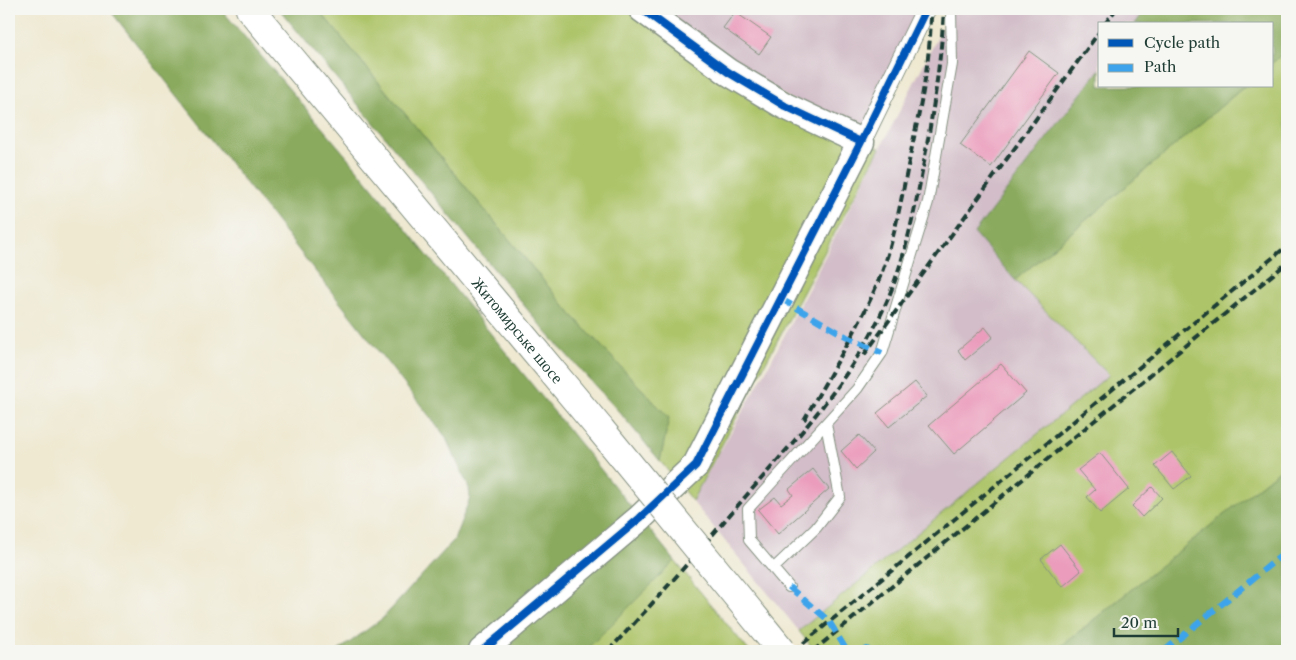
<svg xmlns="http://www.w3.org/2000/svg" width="1296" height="660" font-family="'Libre Caslon Text',serif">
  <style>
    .industrial { fill: #d2bdc8 }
    .green { fill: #adc469; stroke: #66804e }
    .forest { fill: #8aaa5d; stroke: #547448 }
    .building { fill: #eb9cbc }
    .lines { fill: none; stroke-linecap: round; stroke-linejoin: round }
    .lane-casing { stroke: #879383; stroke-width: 12 }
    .street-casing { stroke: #879383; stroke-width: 21 }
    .secondary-casing { stroke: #879383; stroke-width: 29 }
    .highway-casing { stroke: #879383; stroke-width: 30 }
    .lane { stroke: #fff; stroke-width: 10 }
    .street { stroke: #fff; stroke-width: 19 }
    .secondary { stroke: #fff; stroke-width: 26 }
    .highway { stroke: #fff; stroke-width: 28 }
    .rail { stroke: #1f3d34; stroke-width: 4; stroke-dasharray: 8 4; stroke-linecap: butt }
    .highway-bridge-casing { stroke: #879383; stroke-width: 30; stroke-linecap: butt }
    .highway-bridge { stroke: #fff; stroke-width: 28 }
    .quiet { stroke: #3da4eb; stroke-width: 6; stroke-dasharray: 12 6; stroke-linecap: butt }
    .cycleway-casing { stroke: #f6f6f2; stroke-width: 11 }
    .cycleway { stroke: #0057b8; stroke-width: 8 }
    .labels { text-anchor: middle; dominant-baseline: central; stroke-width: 5; stroke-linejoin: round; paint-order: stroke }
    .street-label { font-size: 16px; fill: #1f3d34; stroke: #f6f6f2 }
  </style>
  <rect width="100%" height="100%" fill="#f6f6f2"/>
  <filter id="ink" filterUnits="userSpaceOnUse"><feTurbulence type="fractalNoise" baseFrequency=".02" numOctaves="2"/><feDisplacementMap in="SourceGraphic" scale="10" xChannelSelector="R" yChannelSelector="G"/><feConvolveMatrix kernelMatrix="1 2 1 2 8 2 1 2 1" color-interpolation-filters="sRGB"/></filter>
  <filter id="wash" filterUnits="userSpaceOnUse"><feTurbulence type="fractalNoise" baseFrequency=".0096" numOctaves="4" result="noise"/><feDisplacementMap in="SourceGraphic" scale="20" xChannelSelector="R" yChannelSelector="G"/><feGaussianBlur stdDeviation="1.12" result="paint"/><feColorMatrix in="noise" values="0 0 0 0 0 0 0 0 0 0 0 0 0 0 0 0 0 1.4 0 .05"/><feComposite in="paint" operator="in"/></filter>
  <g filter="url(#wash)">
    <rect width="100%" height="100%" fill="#efe9d2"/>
    <path class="industrial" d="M642,9h284l-65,133z
      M952,9h194l-11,15h-35v45l-126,164 41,47 95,95 -311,256 -107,-130 78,-138z"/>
    <path class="green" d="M318,9h324l205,127 33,12 -188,353 -32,-40 9,-43 -98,-104z
      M1287,50v414l-232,187h-240l-16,-20 310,-256 -94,-95 230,-194h27v-23z
      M675,561l74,90h-164z"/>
    <path class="forest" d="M109,9h112l133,156 321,396 -90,90h-247l45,-33 71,-78 16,-42 -1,-10 -24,-52z
      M279,9h39l253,305 98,104 -9,43 -39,-47 -75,-82z
      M1146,9h141v41l-15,13v-39h-137z
      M1100,69v17h145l-230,194 -41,-47z
      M1287,464v187h-232z"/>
    <g id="blocks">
      <path class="building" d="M735,12l36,25 -12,17 -36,-26z
        M1029,51l30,22 -68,94 -31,-22z
        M985,327l8,10 -28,23 -7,-10z
        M1001,364l25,29 -72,61 -25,-29z
        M915,382l12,14 -38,31 -12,-14z
        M859,435l15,17 -18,17 -15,-18z
        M1172,452l19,24 -17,13 -19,-23z
        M1100,453l29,36 -29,24 -13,-16 8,-7 -17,-20z
        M813,469l16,20 -51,45 -20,-24 17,-13 6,7 12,-9 -4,-6z
        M1152,487l10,11 -20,19 -10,-11z
        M1060,544l21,27 -19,16 -21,-28z"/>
    </g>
  </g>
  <g filter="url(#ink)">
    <use href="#blocks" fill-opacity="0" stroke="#879383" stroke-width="1"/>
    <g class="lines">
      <g class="lane-casing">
        <path id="lane" d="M773,569l43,-41 24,-31 -14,-73
          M789,587l-40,-47 -1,-31 109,-120 25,-36 46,-151 24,-138 -1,-55"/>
      </g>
      <g class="street-casing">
        <path id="street" d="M861,142l65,-133"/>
      </g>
      <g class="secondary-casing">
        <path id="secondary" d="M482,651l158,-133 56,-53 165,-323 -76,-36 -57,-34 -86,-63"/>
      </g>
      <g class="highway-casing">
        <g id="highway">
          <path id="s1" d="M250,9l351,421"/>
        </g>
      </g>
      <use href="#lane" class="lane"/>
      <use href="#street" class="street"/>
      <use href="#secondary" class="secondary"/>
      <use href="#highway" class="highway"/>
      <path class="rail" d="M1105,24l11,-15
        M864,355l236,-324
        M804,420c26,-47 61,-101 79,-151 12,-33 18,-69 25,-103 11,-53 23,-104 23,-157
        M608,651c48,-50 93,-103 138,-155 53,-60 109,-121 141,-195 19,-45 28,-92 37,-139 9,-51 17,-101 20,-153
        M794,651l493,-405
        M813,651l474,-388"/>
      <g class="highway-bridge-casing">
        <path id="highway-bridge" d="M601,430l181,221"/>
      </g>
      <use href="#highway-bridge" class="highway-bridge"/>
      <path class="quiet" d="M781,299l68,39 33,15
        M789,587l40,34 18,30
        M864,651l3,-2 3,2
        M1164,651l123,-100"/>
      <g class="cycleway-casing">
        <path id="cycleway" d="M642,9l86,63 57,34 76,36
          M482,651l158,-133 56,-53 165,-323 65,-133"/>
      </g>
      <use href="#cycleway" class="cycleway"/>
    </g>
  </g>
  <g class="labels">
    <g class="street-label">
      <text stroke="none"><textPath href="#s1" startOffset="418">Житомирське шосе</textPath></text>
    </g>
  </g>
  <rect width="1296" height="660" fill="none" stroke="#f6f6f2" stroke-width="30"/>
  <rect x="1098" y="22" width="175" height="65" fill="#f6f6f2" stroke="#a0aca6"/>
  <rect x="1108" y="39" width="25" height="8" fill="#0057b8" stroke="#a0aca6"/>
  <text x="1144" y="48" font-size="15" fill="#1f3d34">Cycle path</text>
  <rect x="1108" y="64" width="25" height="8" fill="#3da4eb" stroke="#a0aca6"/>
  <text x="1144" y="72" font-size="15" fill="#1f3d34">Path</text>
  <path d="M1114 628v8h64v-8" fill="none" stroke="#1f3d34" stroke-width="2.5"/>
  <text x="1121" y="628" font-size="15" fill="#1f3d34" stroke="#f6f6f2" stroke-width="4" paint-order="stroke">20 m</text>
</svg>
